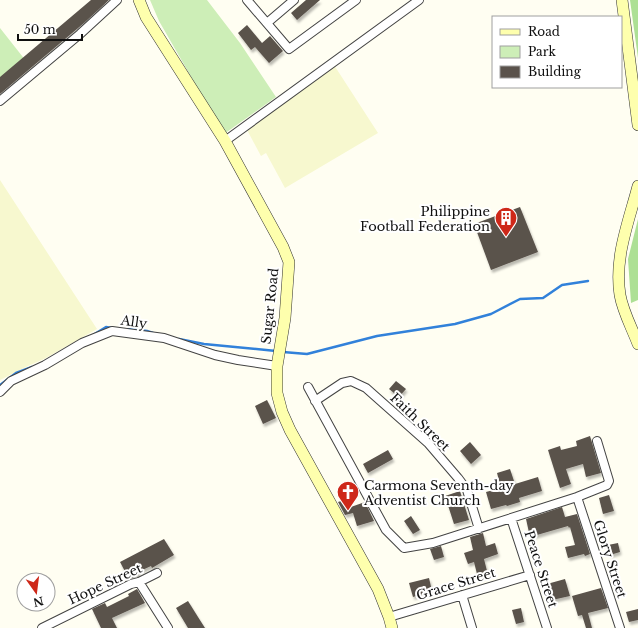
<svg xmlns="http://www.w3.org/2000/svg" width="638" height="628" font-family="'Libre Baskerville',serif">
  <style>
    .farmland { fill: #f7f8cf }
    .green { fill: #cdeeb7 }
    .forest { fill: #ade095 }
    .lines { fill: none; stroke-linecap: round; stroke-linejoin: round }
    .stream { stroke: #3181da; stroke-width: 2.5 }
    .building { fill: #5a524b; filter: url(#shadow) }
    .street-casing { stroke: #434343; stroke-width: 10 }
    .secondary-casing { stroke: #323232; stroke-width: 12 }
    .street { stroke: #fff; stroke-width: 8 }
    .secondary { stroke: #feffad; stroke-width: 11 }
    .labels { text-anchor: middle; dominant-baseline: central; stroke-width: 4; stroke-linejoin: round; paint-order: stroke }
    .poi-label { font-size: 13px; fill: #101010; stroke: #fff; text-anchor: end }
    .street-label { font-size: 13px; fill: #101010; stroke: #fff }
  </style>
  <defs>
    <filter id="shadow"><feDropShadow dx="1.5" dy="3" stdDeviation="1" flood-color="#0004"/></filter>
  </defs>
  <rect width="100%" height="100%" fill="#fffef2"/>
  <path class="farmland" d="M334,65l44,68 -93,55 -19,-35 -5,3 -15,-28z
    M0,180l97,149 -53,30 -14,6 -30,15z"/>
  <path class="green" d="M150,0h57l33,43 36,54 -52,37 -65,-113z
    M0,28l26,33 -26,21z"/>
  <path class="forest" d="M630,0h8v58z
    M638,219v81l-7,3 -3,-44z"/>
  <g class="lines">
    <path class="stream" d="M129,329l18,2 6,2
      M93,335l13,-8 6,1
      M179,339l25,5 72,7
      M283,352l24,2 70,-18 78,-12 36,-10 29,-15 23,-1 19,-13 26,-4
      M0,385l16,-12 16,-6"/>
  </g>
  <path class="building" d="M91,0h18l-25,23 -84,71v-17z
    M306,0h14l-23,20 -6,-7z
    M247,25l15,18 8,-7 13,15 -14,12 -14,-16 -4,3 -13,-17z
    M520,207l18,45 -47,18 -17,-46z
    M396,381l10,8 -7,8 -10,-8z
    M267,400l9,18 -13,6 -8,-18z
    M590,436l11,37 -15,4 -3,-13 -17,5 5,15 -11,4 -12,-38 12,-4 1,4 16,-4 -1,-5z
    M470,442l11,13 -10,9 -11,-13z
    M388,450l5,9 -25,14 -5,-9z
    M510,469l5,15 23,-7 4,14 -23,7 1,4 -13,4 -1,-1 -15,4 -5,-17 15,-4 -4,-15z
    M460,491l9,29 -15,4 -9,-28z
    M609,495l5,16 -11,3 -4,-16z
    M344,500l4,8 17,-6 9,19 -17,5 -4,-13 -8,2 -7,-13z
    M562,507l3,10 12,-3 13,40 -5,2 -1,-2 -16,4 -3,-11 10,-2 -5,-18 -1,1 -1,-2 -38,11 -4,-18z
    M411,516l9,14 -7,4 -9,-13z
    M483,533l3,13 9,-3 3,11 -14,5 4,16 -10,3 -4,-16 -6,2 -4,-11 9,-3 -3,-13z
    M164,539l10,16 -22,13 -1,-2 -13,6 1,2 -10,5 -9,-17z
    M618,543l2,9 -10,3 -2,-10z
    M441,546l3,11 -10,3 -4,-11z
    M429,578l3,13 -19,6 -4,-14z
    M565,579l5,17 -18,4 -5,-16z
    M601,588l7,20 -20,5 4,15h-6l-4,-13 -4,1 -6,-20z
    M137,589l8,14 -33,15 5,10h-16l-9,-19 13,-6 2,4 22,-11 -1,-2z
    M188,601l10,16 7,11h-17l-12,-20z
    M521,608l3,14 -8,2 -4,-14z
    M638,609v11l-9,2 -3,-10z"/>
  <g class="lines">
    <g class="street-casing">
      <path id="street" d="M247,0l42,49 67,-49
        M267,23l27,-23
        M0,101l80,-67 37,-34
        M225,141l194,-141
        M308,387l78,143 18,18 29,-5 144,-46 30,-12 2,-4 -12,-40
        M0,392l11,-11 34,-16 37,-22 30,-12 52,7 51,17 23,5 39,6
        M315,401l27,-18 9,-2 15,7 62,55 30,35 9,12 12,39
        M577,497l43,131
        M511,518l36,110
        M139,582l29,46
        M462,595l10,33
        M389,617l141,-42
        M42,628l89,-44 8,-2 18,-9"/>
    </g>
    <g class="secondary-casing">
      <path id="secondary" d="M139,0l7,17 79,124 58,106 6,15 -4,56 -8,48v27l5,19 8,18 88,159 11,28 3,11
        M622,0l16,125
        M638,186c-9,35 -24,71 -18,109 3,17 12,33 18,49"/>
    </g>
    <use href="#street" class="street"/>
    <use href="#secondary" class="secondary"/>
  </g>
  <defs>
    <g id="building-pin" transform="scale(1.15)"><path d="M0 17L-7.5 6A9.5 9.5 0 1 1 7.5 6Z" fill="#ce2819" stroke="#fff"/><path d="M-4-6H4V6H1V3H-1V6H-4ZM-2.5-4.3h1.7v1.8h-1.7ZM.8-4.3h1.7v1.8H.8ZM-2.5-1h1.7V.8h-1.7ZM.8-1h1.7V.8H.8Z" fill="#fff"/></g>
    <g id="church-pin" transform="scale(1.15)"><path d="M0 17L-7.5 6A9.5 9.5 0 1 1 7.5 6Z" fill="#ce2819" stroke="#fff"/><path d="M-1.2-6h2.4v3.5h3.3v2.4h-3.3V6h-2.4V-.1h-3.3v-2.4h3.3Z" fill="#fff"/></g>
  </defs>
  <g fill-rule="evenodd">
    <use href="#building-pin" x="506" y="218"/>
    <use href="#church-pin" x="348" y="492"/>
  </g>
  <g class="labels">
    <g class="poi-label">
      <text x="490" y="211">Philippine<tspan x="490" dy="15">Football Federation</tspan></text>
      <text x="364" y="485" text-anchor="start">Carmona Seventh-day<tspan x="364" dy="15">Adventist Church</tspan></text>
    </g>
    <g class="street-label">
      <text transform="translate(270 306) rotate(-84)">Sugar Road</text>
      <text transform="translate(134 322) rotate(8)">Ally</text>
      <text transform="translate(420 422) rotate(44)">Faith Street</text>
      <text transform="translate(610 559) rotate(72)">Glory Street</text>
      <text transform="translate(541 569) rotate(72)">Peace Street</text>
      <text transform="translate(105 584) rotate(-25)">Hope Street</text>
      <text transform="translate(456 584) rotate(-17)">Grace Street</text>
    </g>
  </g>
  <rect x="492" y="16" width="130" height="72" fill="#ffffff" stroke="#9f9f9f"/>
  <rect x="500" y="29" width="20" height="6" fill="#feffad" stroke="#9f9f9f"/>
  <text x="528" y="36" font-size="12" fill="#101010">Road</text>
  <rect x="500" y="46" width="20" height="12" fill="#cdeeb7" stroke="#9f9f9f"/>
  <text x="528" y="56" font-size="12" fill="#101010">Park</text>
  <rect x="500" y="66" width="20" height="12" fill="#5a524b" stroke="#9f9f9f"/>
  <text x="528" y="76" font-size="12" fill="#101010">Building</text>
  <g transform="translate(36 592) rotate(166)"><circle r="19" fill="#ffffff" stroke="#9f9f9f"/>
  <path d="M0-3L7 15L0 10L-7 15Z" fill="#ce2819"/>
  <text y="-6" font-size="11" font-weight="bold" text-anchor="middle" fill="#101010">N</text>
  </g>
  <path d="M18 34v6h64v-6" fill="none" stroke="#101010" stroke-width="2"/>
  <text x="24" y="34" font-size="12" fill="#101010" stroke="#ffffff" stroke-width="3" paint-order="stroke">50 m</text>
</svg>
